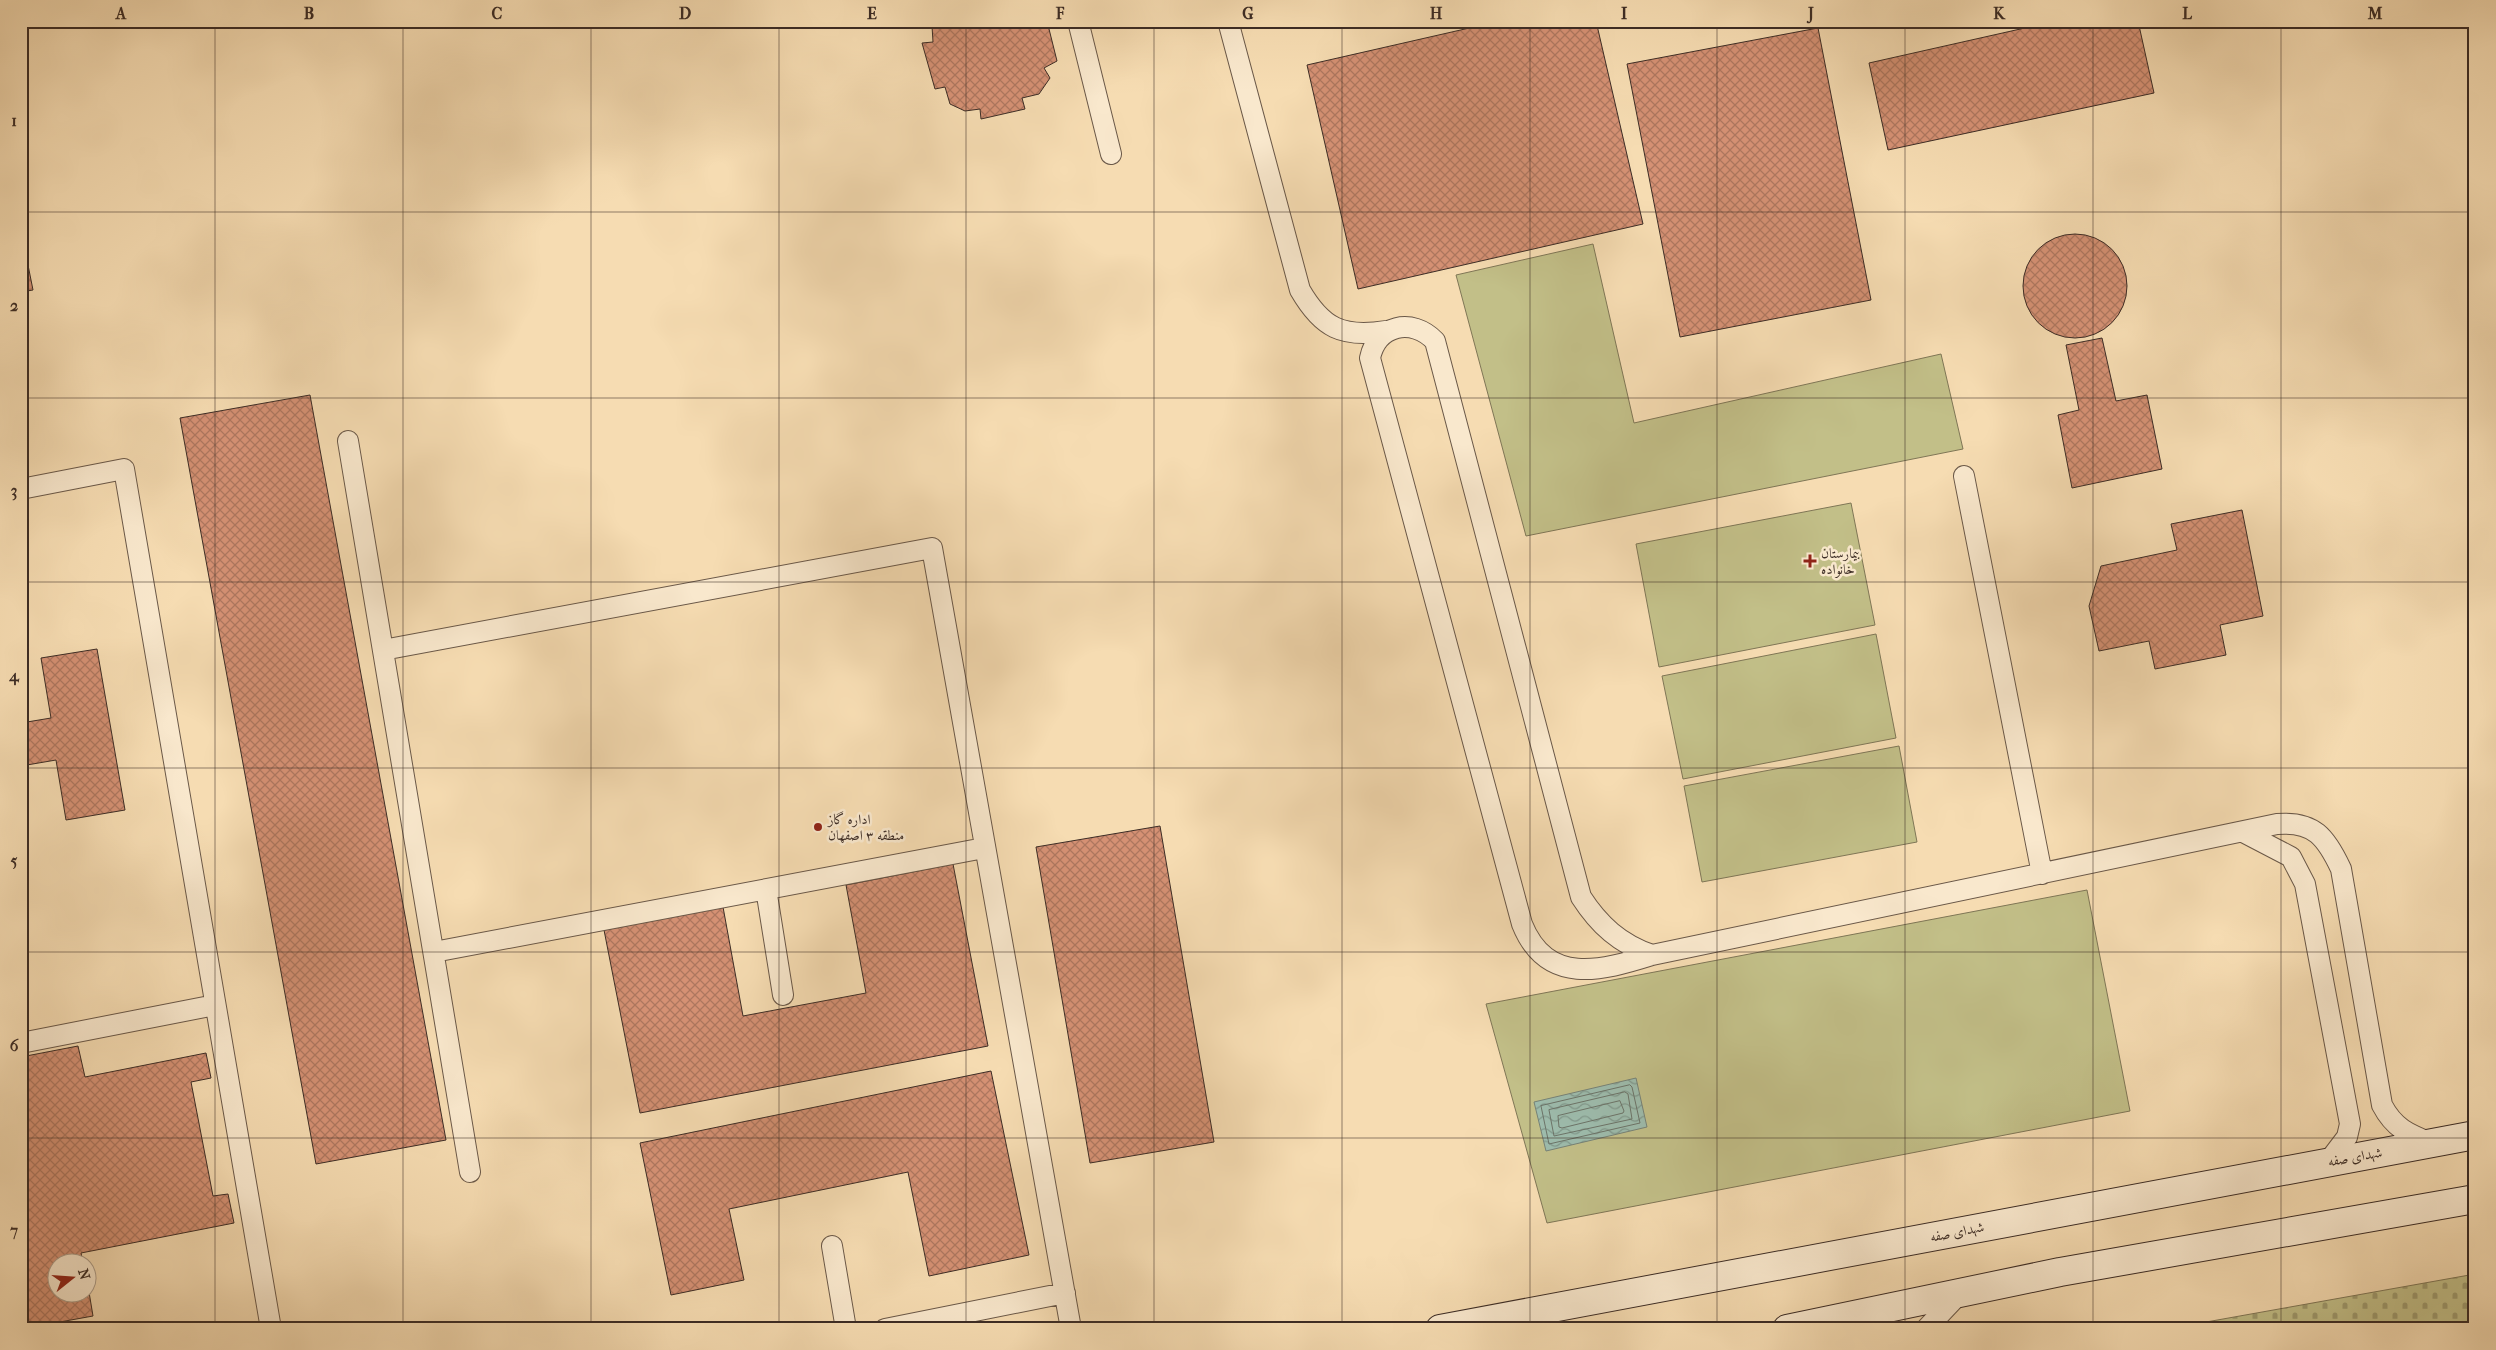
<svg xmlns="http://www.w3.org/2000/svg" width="2496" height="1350" font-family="'IM FELL French Canon',Amiri,serif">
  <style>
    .green { fill: #c2bf88; stroke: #7f7656 }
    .cemetery { fill: url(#cemetery-stones); stroke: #7f7656 }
    .water { fill: url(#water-waves); stroke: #768277 }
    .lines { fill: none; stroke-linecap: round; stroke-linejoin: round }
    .shore { stroke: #6c7469; stroke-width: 1 }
    .building { fill: url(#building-cross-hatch); stroke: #3c2c25 }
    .service-casing { stroke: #6a5848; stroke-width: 22 }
    .secondary-casing { stroke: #3c2c25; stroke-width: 30 }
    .service { stroke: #f9e8cd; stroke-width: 20 }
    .secondary { stroke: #f9e8cd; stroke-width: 28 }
    .grid { fill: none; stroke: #3c2c25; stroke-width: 1; stroke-opacity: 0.55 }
    .poi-dot { fill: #8f2418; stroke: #f9e8cd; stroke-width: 2 }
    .labels { text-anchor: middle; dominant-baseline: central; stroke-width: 5; stroke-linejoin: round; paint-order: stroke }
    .poi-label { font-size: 14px; fill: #3c2c25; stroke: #f9e8cd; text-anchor: start }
    .street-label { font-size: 14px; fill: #3c2c25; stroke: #f9e8cd }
    .neatline { fill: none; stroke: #3c2c25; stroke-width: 2 }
    .grid-label { font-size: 16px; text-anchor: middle; font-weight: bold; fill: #3c2c25 }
  </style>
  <defs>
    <pattern id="cemetery-stones" width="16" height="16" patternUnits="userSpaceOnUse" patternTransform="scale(1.25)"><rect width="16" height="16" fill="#c2bf88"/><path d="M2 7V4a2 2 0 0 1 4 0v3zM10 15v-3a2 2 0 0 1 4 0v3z" fill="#9f9b6f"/></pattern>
    <pattern id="water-waves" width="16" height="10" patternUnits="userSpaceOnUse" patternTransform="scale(1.25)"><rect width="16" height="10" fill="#9dbcad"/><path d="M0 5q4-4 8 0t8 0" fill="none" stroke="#81998d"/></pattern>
    <pattern id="building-cross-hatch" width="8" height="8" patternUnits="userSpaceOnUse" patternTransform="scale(1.25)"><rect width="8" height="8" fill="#d59174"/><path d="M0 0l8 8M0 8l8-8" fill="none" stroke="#ae775f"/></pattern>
  </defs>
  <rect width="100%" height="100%" fill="#f6dcb2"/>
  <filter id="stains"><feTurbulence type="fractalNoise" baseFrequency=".004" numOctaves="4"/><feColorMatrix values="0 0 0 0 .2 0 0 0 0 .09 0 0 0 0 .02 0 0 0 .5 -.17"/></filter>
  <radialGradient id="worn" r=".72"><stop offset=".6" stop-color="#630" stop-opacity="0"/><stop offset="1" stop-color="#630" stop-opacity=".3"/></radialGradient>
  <path class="green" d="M1593,244l41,179 307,-69 22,95 -437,87 -70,-261z
    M1851,503l24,122 -216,42 -23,-123z
    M1876,634l20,104 -213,41 -21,-103z
    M1899,746l18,96 -215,40 -18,-96z
    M2087,890l43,221 -583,112 -61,-219z"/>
  <path class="cemetery" d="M2475,1274v55h-308z"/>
  <path class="water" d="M1636,1078l11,49 -101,24 -12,-49z"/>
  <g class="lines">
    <path class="shore" d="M1630,1085l2,2 8,36 -91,21 -8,-38z
      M1625,1092l3,2 4,25 -78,17 -5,-26z
      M1620,1101l4,10 -1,2 -61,15 -3,-1 -1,-11z"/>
  </g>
  <path class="building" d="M935,21h112l10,40 -13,7 6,10 -11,16 -17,4 3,11 -44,10 -1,-10 -15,2 -15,-7 -5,-17 -10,2 -13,-46 11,-1 -1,-16z
    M1500,21h96l47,203 -285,65 -51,-224z
    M2056,21h82l16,72 -266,57 -19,-87z
    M1818,28l53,272 -191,37 -53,-273z
    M21,230l12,60 -12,2z
    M2023 286a52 52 0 1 1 104 0a52 52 0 1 1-104 0Z
    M2102,338l14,63 31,-6 15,74 -90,19 -14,-73 21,-5 -13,-65z
    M310,395l136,745 -130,24 -136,-746z
    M2242,510l21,106 -43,9 6,30 -71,14 -6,-28 -50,10 -10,-45 12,-40 76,-16 -6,-26z
    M97,649l28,161 -59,10 -10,-60 -35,6v-43l30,-5 -10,-60z
    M1160,826l54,316 -124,21 -54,-316z
    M953,864l35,182 -348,67 -36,-183 119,-23 20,109 123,-23 -20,-108z
    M78,1046l7,31 121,-24 5,25 -20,4 22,114 15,-2 6,29 -153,30 2,9h-25v30h30v-6l5,30 -72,13v-272z
    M991,1071l38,184 -100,21 -21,-104 -179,37 15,71 -73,15 -31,-152z"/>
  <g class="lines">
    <g class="service-casing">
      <path id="service" d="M1078,21l33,133
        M1228,21l72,269c22,38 42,48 86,41
        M348,441l122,731
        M1964,476l78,398
        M21,489l103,-20 147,860
        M383,650l549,-102 139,781
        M2243,832l48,25 14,27 45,240 -3,13 -19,25
        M766,889l17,106
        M434,952l550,-104
        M1652,955c-32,-11 -53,-30 -71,-58l-146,-556c-23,-24 -58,-16 -65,17l152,566c25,62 79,47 130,31l625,-131c37,-3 49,13 64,45l41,236c12,23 26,29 49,38
        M21,1043l194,-38
        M832,1246l14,83
        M885,1329l180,-36
        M1926,1329l34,-36"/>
    </g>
    <g class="secondary-casing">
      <path id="secondary" d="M1440,1329l1035,-194
        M1787,1329l273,-57 415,-73"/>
    </g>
    <use href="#service" class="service"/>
    <use href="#secondary" class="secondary"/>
  </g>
  <path class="grid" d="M215,21v1308M403,21v1308M591,21v1308M779,21v1308M966,21v1308M1154,21v1308M1342,21v1308M1530,21v1308M1717,21v1308M1905,21v1308M2093,21v1308M2281,21v1308M21,212h2454M21,398h2454M21,582h2454M21,768h2454M21,952h2454M21,1138h2454"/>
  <g class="poi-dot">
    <path d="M1807.5 553.5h5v5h5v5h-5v5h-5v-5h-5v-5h5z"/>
    <circle cx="818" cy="827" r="5"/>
  </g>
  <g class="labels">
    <g class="poi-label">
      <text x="1821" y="553">بیمارستان<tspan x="1821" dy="16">خانواده</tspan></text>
      <text x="828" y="819">اداره گاز<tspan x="828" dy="16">منطقه ۳ اصفهان</tspan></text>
    </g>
    <g class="street-label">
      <text transform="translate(2355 1157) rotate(-10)">شهدای صفه</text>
      <text transform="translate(1957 1232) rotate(-11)">شهدای صفه</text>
    </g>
  </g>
  <rect width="2496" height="1350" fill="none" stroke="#f6dcb2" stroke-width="55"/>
  <g transform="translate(72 1278) rotate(73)"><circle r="24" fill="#f9e8cd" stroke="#ad9d8a"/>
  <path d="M0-4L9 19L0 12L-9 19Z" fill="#8f2418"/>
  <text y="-8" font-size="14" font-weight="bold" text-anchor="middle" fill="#3c2c25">N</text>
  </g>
  <rect x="28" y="28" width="2440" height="1294" class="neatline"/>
  <g class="grid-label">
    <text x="121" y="19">A</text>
    <text x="309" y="19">B</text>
    <text x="497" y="19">C</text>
    <text x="685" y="19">D</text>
    <text x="872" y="19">E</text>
    <text x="1060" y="19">F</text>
    <text x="1248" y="19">G</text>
    <text x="1436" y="19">H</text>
    <text x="1624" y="19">I</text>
    <text x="1811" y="19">J</text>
    <text x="1999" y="19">K</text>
    <text x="2187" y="19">L</text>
    <text x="2375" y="19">M</text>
    <text x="14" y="126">1</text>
    <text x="14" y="311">2</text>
    <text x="14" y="496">3</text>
    <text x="14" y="681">4</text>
    <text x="14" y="866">5</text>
    <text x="14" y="1051">6</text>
    <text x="14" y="1236">7</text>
  </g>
  <rect width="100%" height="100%" filter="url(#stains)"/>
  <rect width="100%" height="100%" fill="url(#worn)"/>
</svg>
